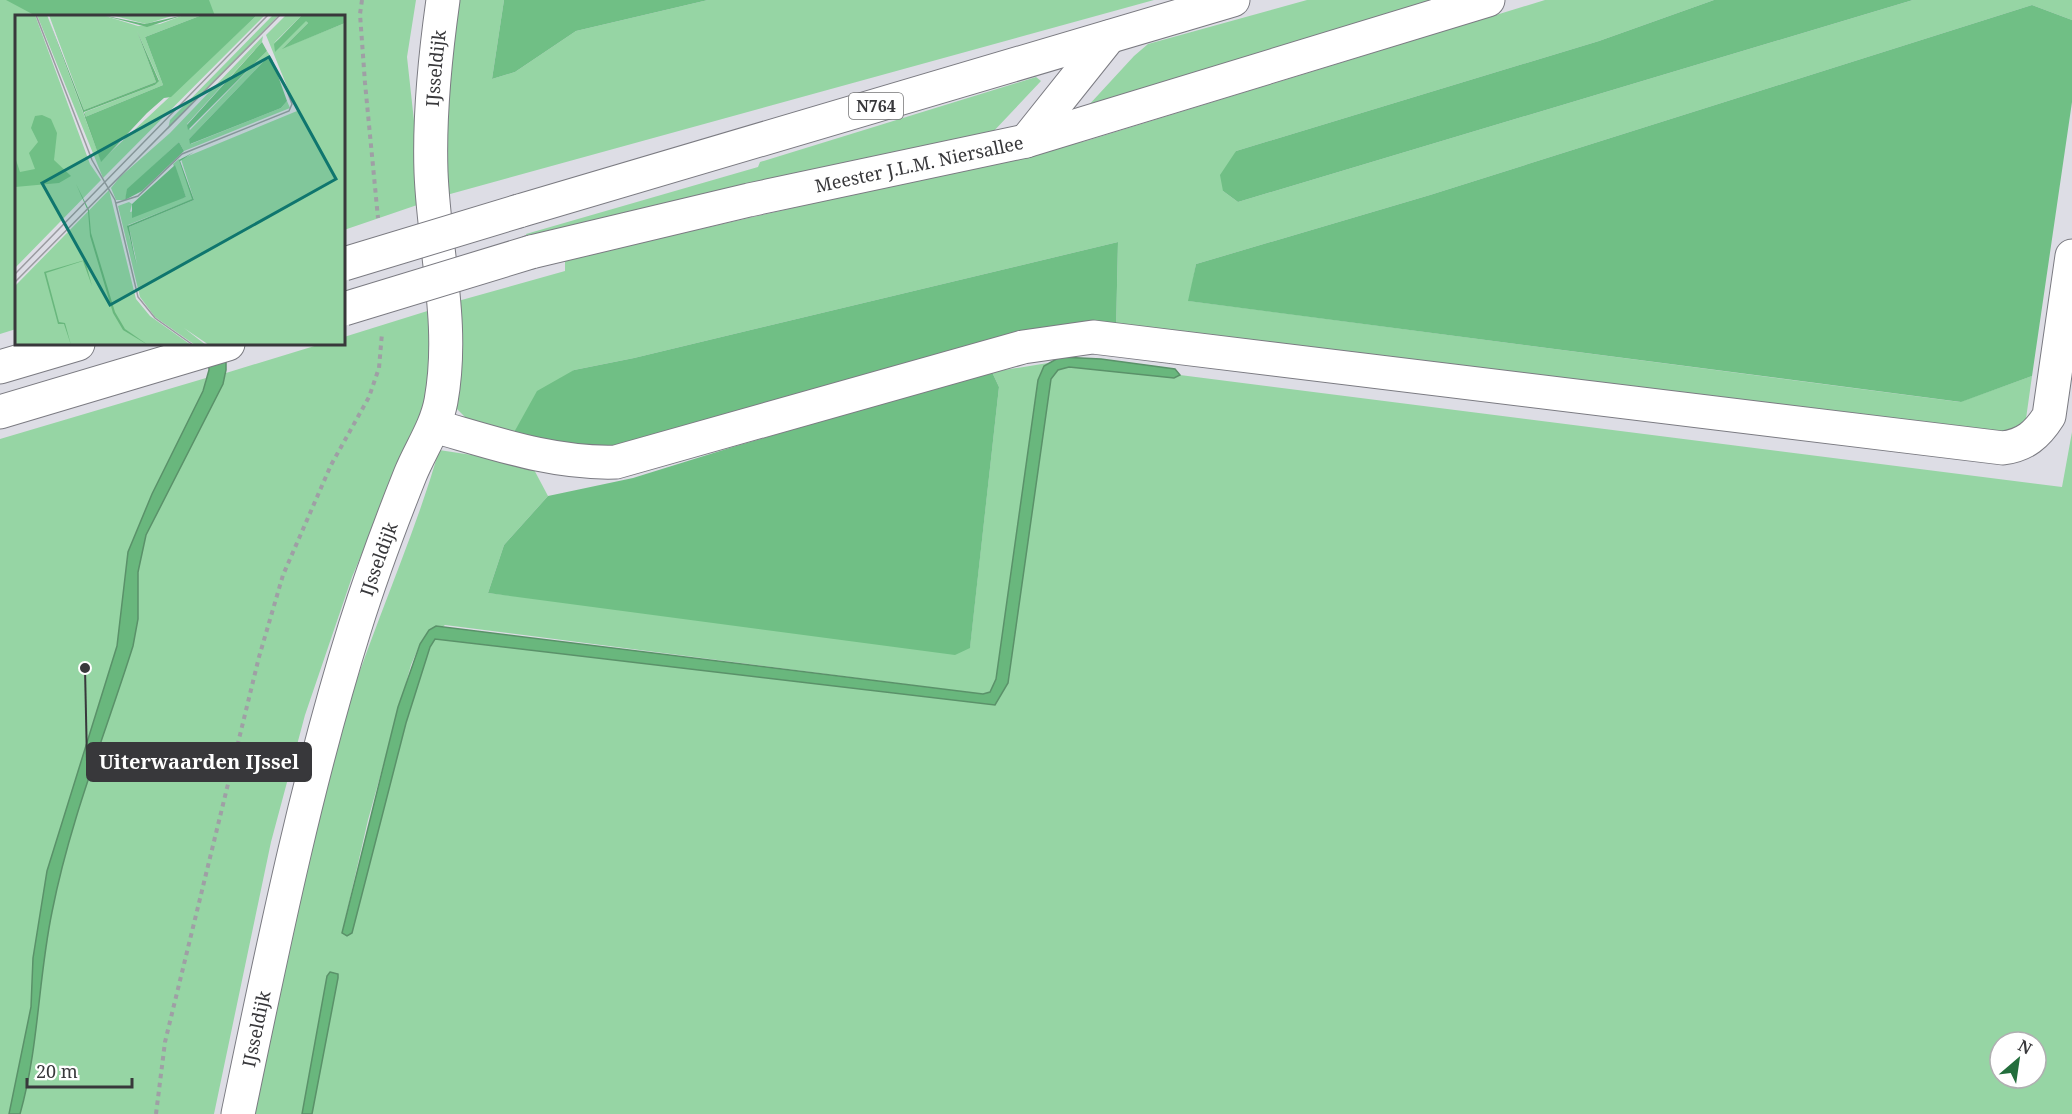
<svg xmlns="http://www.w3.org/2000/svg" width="2072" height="1114" font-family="'Noto Serif',serif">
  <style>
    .green { fill: #96d5a4; fill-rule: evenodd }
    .forest { fill: #70bf85 }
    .water { fill: #69b77d; stroke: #5a9169; stroke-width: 1.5 }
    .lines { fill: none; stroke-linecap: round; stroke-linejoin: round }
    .minor-casing { stroke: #7b7b82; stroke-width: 35 }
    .major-casing { stroke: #7b7b82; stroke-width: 35 }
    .path { stroke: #9f9fa5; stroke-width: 4; stroke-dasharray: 4.5 4.5; stroke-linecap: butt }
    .minor { stroke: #fff; stroke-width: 33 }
    .major { stroke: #fff; stroke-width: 33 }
    .minor-bridge-casing { stroke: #7b7b82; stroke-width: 35; stroke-linecap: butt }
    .major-bridge-casing { stroke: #7b7b82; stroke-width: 35; stroke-linecap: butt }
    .minor-bridge { stroke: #fff; stroke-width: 33 }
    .major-bridge { stroke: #fff; stroke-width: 33 }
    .labels { text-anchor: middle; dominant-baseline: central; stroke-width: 4.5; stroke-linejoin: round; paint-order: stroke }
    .shield { fill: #fff; stroke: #747476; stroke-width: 1.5 }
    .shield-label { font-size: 16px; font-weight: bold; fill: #38383b }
    .street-label { font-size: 18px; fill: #38383b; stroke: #fff }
    .inset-road { fill: none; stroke: #9b9ba1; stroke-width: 1.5 }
    .view { fill: #0f766e; fill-opacity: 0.15; stroke: #0f766e; stroke-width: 3 }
    .inset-edge { fill: none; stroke: #38383b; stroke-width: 3 }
    .leader { fill: none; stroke: #38383b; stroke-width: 2 }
    .callout-dot { fill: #38383b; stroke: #fff; stroke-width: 2 }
    .callout { fill: #38383b; stroke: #38383b; stroke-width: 2 }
    .callout-label { font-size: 20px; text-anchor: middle; font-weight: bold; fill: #fff }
  </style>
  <rect width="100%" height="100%" fill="#dddde5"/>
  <path class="green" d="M0,0h416l-9,57 16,146 -79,27v-214h-328v313l-16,5z
    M451,0h53l-12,79 23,-7 61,-41 132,-31h446l-711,196z
    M1307,0h143l-363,107 47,-51 14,-12z
    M1545,0h169l-115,41 -363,110 -13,40 15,11 675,-202h159v20l-40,-15 -602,190 -234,69 -7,37 771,101 72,-26 -8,57 -29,4 -879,-107 2,-88 -484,116 -60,12 -62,66 -43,-15 -16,-16 5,-104 107,-30v-11l521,-119z
    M1036,77l5,4 -50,53 -463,108 -2,-8 232,-67 2,-5z
    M437,308l-7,98 -45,93 -33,78 -47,138 -34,127 -57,272h-214v-675l206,-61 -1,6 19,-5 2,-6 95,-29h23v-7z
    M1048,363l-10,17 -42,299 -6,13 -7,2 -538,-69 -25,19 -9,21 -43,155 -26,113h10l54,-210 24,-77 5,-7 560,66 13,-22 39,-291c2,-10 5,-20 15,-24 17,-7 90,7 112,10l6,-3 882,112 10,-55v682h-1760l18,-142 -3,4 -25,138h-48c27,-129 51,-259 87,-385 28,-95 71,-184 98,-279l92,14 17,32 -44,49 -16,48 482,54 29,-260 -7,-15zM2000,1042h36v36h-36z"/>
  <path class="forest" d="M6,0h203l6,16h-179z
    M504,0h204l-132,31 -61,41 -23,7z
    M1714,0h199l-675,202 -15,-11 -3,-16 16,-24 363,-110z
    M2032,5l40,15v82l-40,274 -71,26 -773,-101 8,-37 234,-69z
    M1118,242l-2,88 -504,122 -100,-16 25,-45 37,-21 60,-12z
    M992,372l7,15 -29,261 -15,7 -467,-62 16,-48 44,-49 85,-18 103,-32z"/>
  <path class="water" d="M208,344h18v26l-3,14 -77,151 -8,37v47l-5,27c-28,89 -63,174 -81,266 -14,67 -13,135 -32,202h-11l22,-107 2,-49 14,-87 70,-225 11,-94 24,-58 51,-103 6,-21z
    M1060,357l41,2 74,10 5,6 -6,3 -105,-11 -11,3 -7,9 -43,304 -13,22 -560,-66 -5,8 -24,76 -54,210 -5,3 -5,-3 56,-226 22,-63 9,-14 7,-4 547,68 7,-2 6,-13 42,-299 6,-14z
    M330,972l8,2v4l-26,136h-10l25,-138z"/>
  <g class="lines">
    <g class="minor-casing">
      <g id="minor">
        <path d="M1026,141l83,-104"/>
        <path id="s1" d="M531,252l218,-52 277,-59 462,-141"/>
        <path d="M0,412l228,-68"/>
        <path d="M434,426c60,17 119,38 182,36l407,-115 70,-10 910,111c22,-3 34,-13 46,-32l23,-160"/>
        <path id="s2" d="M238,1114c34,-163 67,-327 117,-487 16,-51 35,-102 55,-152 10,-25 26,-47 31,-74 14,-78 -7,-151 -10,-229 -2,-57 4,-115 12,-172"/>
      </g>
    </g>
    <g class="major-casing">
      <path id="major" d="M519,211l714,-211
        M0,367l78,-23"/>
    </g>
    <path class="path" d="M362,0l-2,14 5,69 13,135
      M156,1114l9,-72 94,-385 24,-82 48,-110 38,-68 10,-29 3,-35"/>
    <use href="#minor" class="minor"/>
    <use href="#major" class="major"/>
    <g class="minor-bridge-casing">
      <path id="minor-bridge" d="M344,309l187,-57"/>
    </g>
    <g class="major-bridge-casing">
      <path id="major-bridge" d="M344,264l175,-53"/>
    </g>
    <use href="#minor-bridge" class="minor-bridge"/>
    <use href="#major-bridge" class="major-bridge"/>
  </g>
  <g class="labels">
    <rect class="shield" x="849" y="93" width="54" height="26" rx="4.5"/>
    <g class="shield-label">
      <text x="876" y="106">N764</text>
    </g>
    <g class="street-label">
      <text stroke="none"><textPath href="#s2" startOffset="1077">IJsseldijk</textPath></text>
      <text stroke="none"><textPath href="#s1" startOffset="398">Meester J.L.M. Niersallee</textPath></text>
      <text stroke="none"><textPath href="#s2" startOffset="573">IJsseldijk</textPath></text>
      <text stroke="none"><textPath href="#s2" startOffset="87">IJsseldijk</textPath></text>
    </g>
  </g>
  <g transform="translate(15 15)">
    <rect width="330" height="330" fill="#dddde5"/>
    <path d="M0,0h20l55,149 11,16 -86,88zM22,0h10l54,146 156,-146h8l-162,163zM34,0h53l36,11 22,-2 24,-9h18l-57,22 18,48 -78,32v-5l70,-27 4,-5 -22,-49 19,51 -72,28zM96,0h64l-29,9zM258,0h6l-111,114 2,-9zM271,0h16l-28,28 32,-23 2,3 -25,25 62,-25v322h-136l-25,-17 22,17h-11l-40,-28 -15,-20 -22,-91 11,-4 3,2 -2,8 56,-15 -13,-33 6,-5 14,40 -65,26 1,11 8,28 -8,-37 65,-27 -13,-41 116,-48 -31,-76zM248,21l-1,6 -75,82 3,6 77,-79 5,8 -7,1 -76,79 2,5 90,-36 6,-7 3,7 -106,43 -5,-9 -51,47 -3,11h-9l-5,-12 9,-11 50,-44zM94,175l27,109 14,17 41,29h-176v-59z" fill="#96d5a4"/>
    <path d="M187,0h55l-86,82 -7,1 -17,15 -46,49 -16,-45 78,-32 -18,-48zM287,0h43v8l-63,26 26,-26 -2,-2 -31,31 -1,-8zM247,27l5,9 -79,79 -1,-5zM257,44l15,42 -6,7 -91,36 -1,-5 76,-79zM27,100l9,4 6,14 -3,27 17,16 -12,7 -44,4v-30l5,15 15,-3 -6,-16 9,-11 -7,-14 4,-12zM164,127l5,9 -42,40 -17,9 2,-11zM160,150l11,32 -54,21v-14z" fill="#70bf85"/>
    <path d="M32,0l37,95 72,-28 -19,-51 22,50 -4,4 -71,27 13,37zM87,0l43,9 39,-9 -37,12zM179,137l-14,9 14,39 -65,27 7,37 -9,-38 65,-27 -13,-39zM61,169l13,26 2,23 24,79 10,17 23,16 -25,-15 -10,-17 -23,-77 -2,-25zM70,245l7,26 -9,-25 -37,12 13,49 6,1 6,22 -7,-21h-6l-14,-52z" fill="#69b77d"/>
    <path class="inset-road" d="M21,0l56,145 23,40 23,97 17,21 38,27M101,188l22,-7 44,-42 107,-43 3,-7 -8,-21M0,259l253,-259M0,267l265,-267"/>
    <path class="view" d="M254,42l67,122 -226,126 -68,-122z"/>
    <rect width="330" height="330" class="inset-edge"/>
  </g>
  <path class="leader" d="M85 668L87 762"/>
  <circle class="callout-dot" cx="85" cy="668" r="6"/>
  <rect class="callout" x="87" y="743" width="224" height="38" rx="6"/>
  <g class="callout-label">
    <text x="199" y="769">Uiterwaarden IJssel</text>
  </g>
  <g transform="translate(2018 1060) rotate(29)"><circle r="28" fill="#ffffff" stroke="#afafb1" stroke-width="1.5"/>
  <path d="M0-4.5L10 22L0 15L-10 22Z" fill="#236e3c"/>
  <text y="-9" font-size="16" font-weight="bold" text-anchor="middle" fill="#38383b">N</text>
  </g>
  <path d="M27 1078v9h105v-9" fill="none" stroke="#38383b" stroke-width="3"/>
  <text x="36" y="1078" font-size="18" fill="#38383b" stroke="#ffffff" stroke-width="4.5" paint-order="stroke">20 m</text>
</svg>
